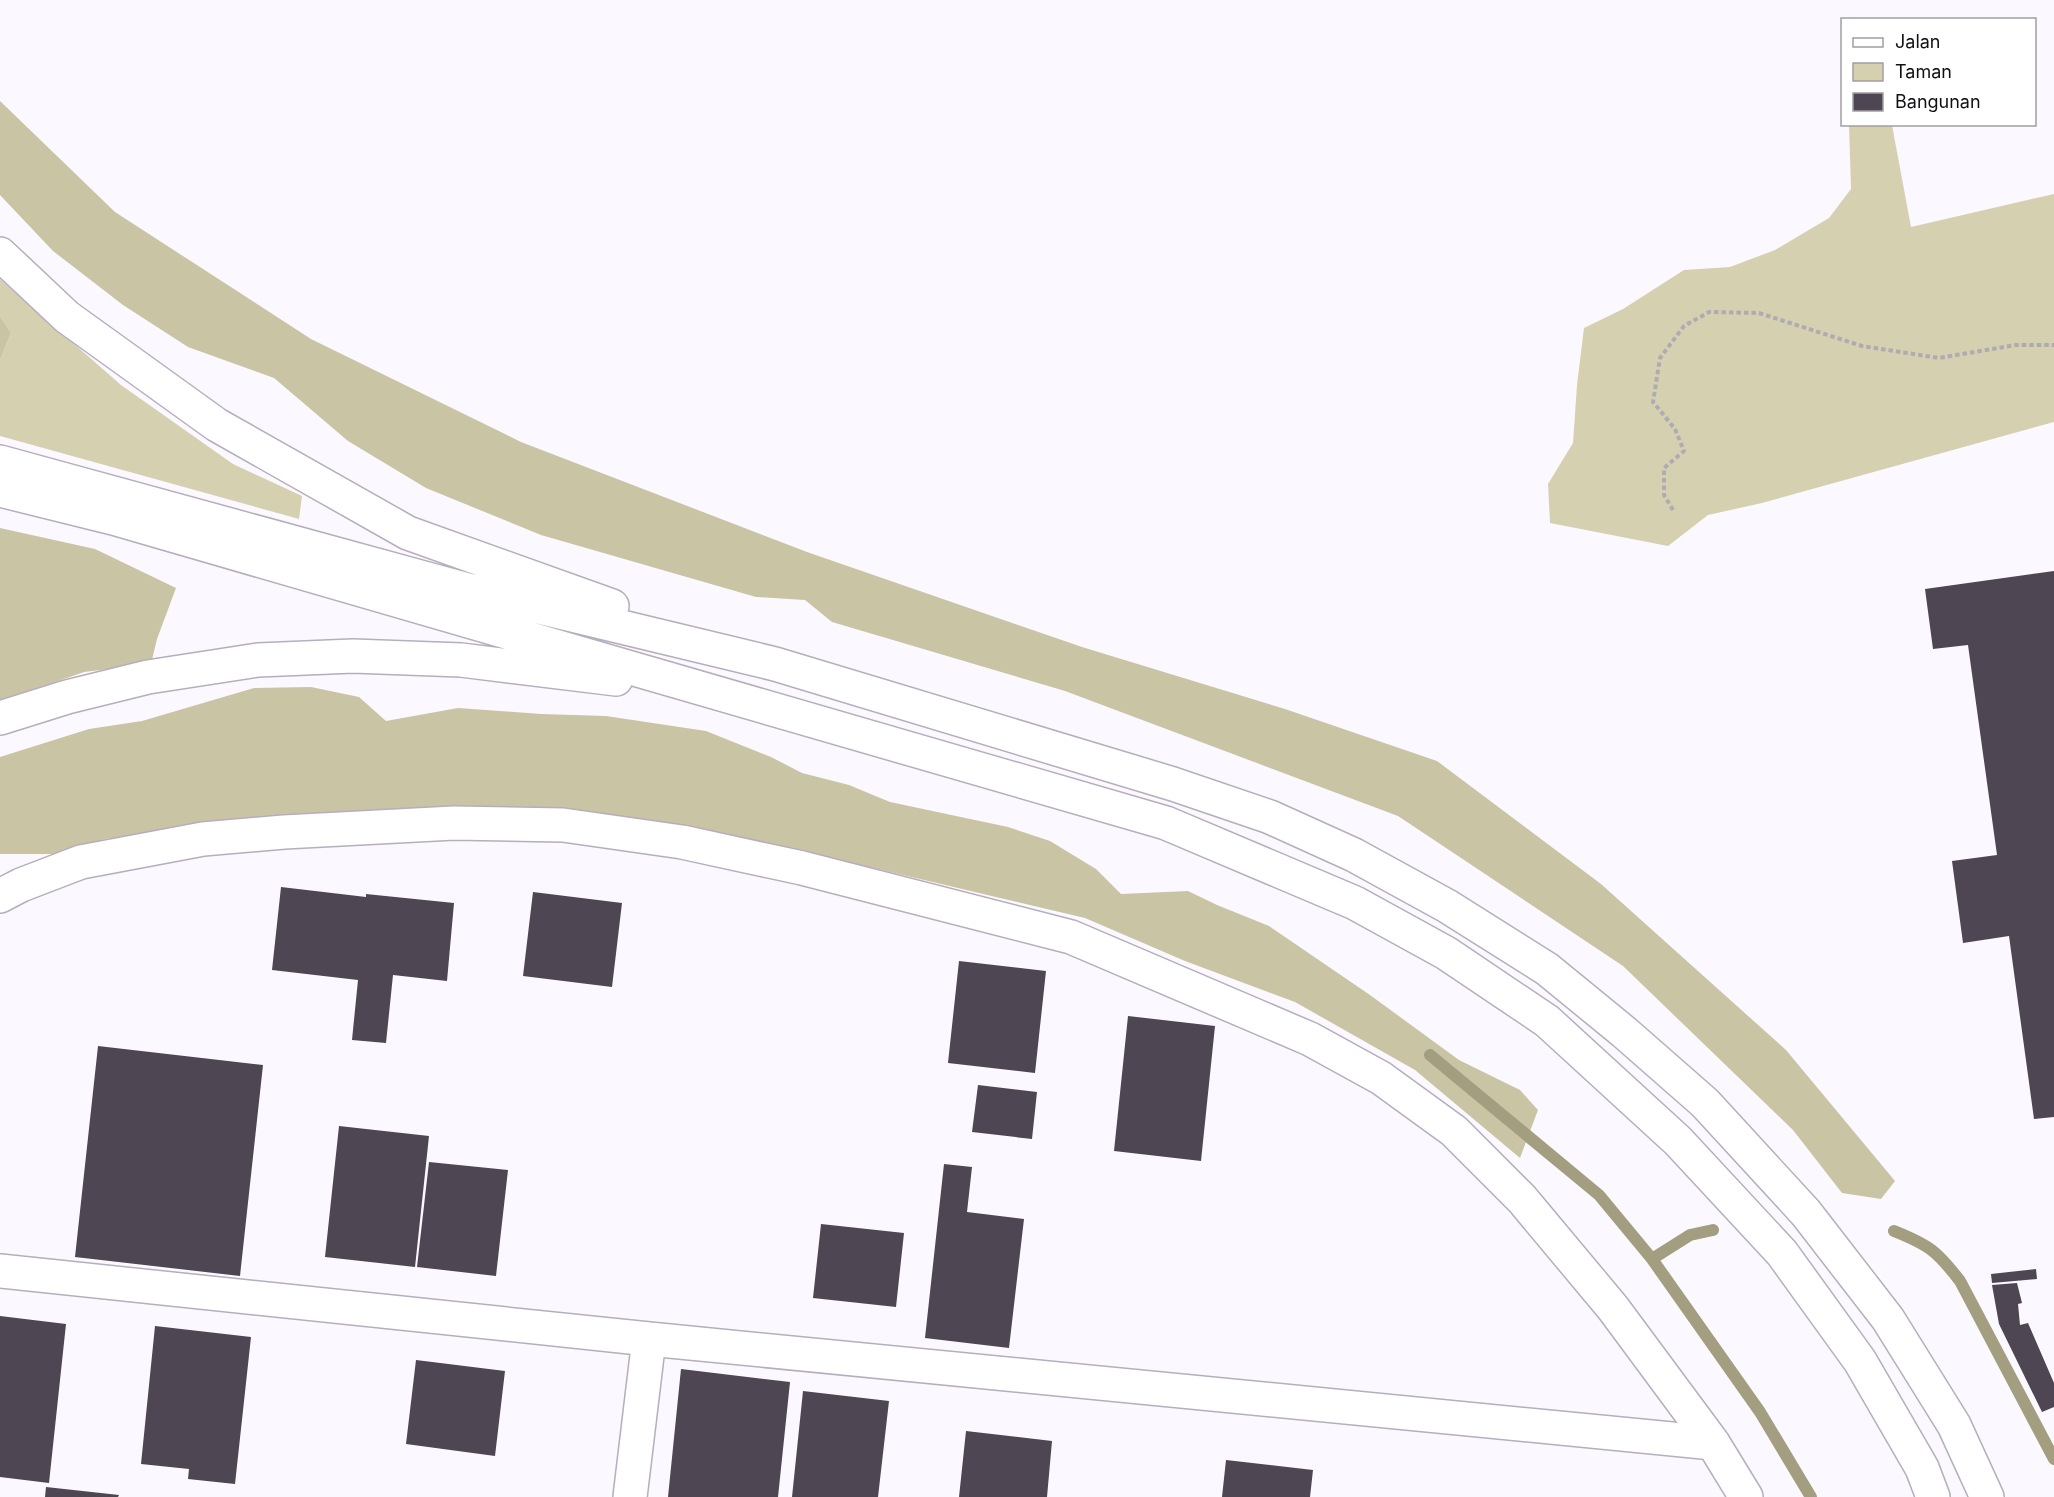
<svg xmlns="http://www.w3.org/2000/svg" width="2054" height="1497" font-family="Inter,sans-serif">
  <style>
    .green { fill: #d5d0b0 }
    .forest { fill: #c9c4a4 }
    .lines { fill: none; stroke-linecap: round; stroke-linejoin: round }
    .stream { stroke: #a39e7f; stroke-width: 12 }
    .building { fill: #4e4653 }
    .street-casing { stroke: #b6adbd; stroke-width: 36 }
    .highway-casing { stroke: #b6adbd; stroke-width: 36 }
    .path { stroke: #afabb2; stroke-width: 4; stroke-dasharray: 4.5 3; stroke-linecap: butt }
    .street { stroke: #fff; stroke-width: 33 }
    .highway { stroke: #fff; stroke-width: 33 }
  </style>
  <rect width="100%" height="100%" fill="#fcf8ff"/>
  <path class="green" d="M1849,125h43l19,102 143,-33v228l-292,81 -54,12 -40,31 -118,-23 -2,-39 25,-41 4,-58 7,-57 39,-19 61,-39 46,-3 45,-17 54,-32 22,-29z
    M0,279l121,106 112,79 69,32 -3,23 -299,-83v-76l11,-27 -11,-17z"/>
  <path class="forest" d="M0,101l115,111 196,127 210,103 286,110 275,95 203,62 152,52 164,123 185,166 109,131 -14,18 -39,-6 -49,-63 -170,-164 -225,-150 -333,-125 -233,-69 -27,-22 -49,-3 -215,-62 -115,-47 -78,-47 -74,-63 -86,-31 -65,-42 -70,-54 -53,-56z
    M0,316l11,17 -11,27z
    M0,528l95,21 81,39 -19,51 -6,25 -67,8 -84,29z
    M311,687l48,10 27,24 72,-13 83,6 65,2 100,15 65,26 31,16 47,12 41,17 118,25 42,14 46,28 25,25 67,-3 29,14 52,21 101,69 89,65 61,30 18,20 -18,48 -105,-88 -120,-68 -110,-41 -100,-43 -241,-57 -187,-39 -494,10 -58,7 -43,15h-62v-97l89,-28 53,-8 112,-33z"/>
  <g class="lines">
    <path class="stream" d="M1430,1055l169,140 53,64 108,153 51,85
      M1894,1231c35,14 43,20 66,50l94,178
      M1652,1259l38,-24 23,-5"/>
  </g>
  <path class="building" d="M2054,571v546l-20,2 -25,-183 -46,7 -11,-82 45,-6 -29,-210 -35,4 -8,-60z
    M281,887l85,10v-3l88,9 -7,78 -54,-6 -7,68 -34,-3 6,-60 -86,-10z
    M533,892l89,11 -10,84 -89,-11z
    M959,961l87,10 -11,102 -87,-10z
    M1128,1016l87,10 -14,135 -87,-10z
    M98,1046l165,19 -23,211 -165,-19z
    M978,1085l59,7 -5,47 -60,-7z
    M339,1126l90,10 -14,131 -90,-10z
    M429,1162l79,8 -12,106 -79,-9z
    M944,1164l28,3 -5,45 57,7 -15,129 -84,-10z
    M821,1224l83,9 -8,74 -83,-9z
    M2036,1269l1,10 -45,4 -1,-9z
    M2017,1283l5,20 -4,1 2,21 8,-2 26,60v24l-12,5 -43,-88 -7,-39z
    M0,1316l66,8 -17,159 -49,-6z
    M155,1326l96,11 -16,147 -47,-5 1,-10 -48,-5z
    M416,1360l89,11 -10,85 -89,-12z
    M681,1369l109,13 -12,115h-110z
    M803,1391l86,10 -11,96h-86z
    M966,1431l86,10 -5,56h-88z
    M1226,1460l87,10 -3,27h-88z
    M46,1487l73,8 -1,2h-73z"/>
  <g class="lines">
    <g class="street-casing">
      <path id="street" d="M0,896l21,-11 60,-23 122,-23 81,-7 170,-9 109,2 119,17 120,26 269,69 239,102 71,39 73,53 68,68 91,109 100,135 33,54
        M0,1271l649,68 1064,104
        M630,1497l19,-158"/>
    </g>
    <g class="highway-casing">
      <path id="highway" d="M0,254l67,63 150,108 191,108 204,73
        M0,462l464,127 311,75 398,120 97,33 84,38 93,51 100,63 77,63 81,71 101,110 82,106 66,106 33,72
        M0,490l113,28 1053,305 189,80 91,50 101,68 131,120 104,112 78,108 62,107 11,29
        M0,718l67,-21 81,-20 110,-17 95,-4 108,4 155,19"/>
    </g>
    <path class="path" d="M1673,510l-9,-15v-27l20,-17 -9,-22 -22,-27 7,-44 24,-32 25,-14 50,1 103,33 77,12 77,-13h38"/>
    <use href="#street" class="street"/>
    <use href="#highway" class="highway"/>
  </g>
  <rect x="1841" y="18" width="195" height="108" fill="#ffffff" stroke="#a19fa1" stroke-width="1.5"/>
  <rect x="1853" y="38" width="30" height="9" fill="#ffffff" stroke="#a19fa1" stroke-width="1.5"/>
  <text x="1895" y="48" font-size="18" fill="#130f15">Jalan</text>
  <rect x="1853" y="63" width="30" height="18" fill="#d5d0b0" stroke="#a19fa1" stroke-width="1.5"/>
  <text x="1895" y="78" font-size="18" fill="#130f15">Taman</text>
  <rect x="1853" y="93" width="30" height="18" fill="#4e4653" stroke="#a19fa1" stroke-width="1.5"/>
  <text x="1895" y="108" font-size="18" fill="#130f15">Bangunan</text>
</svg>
